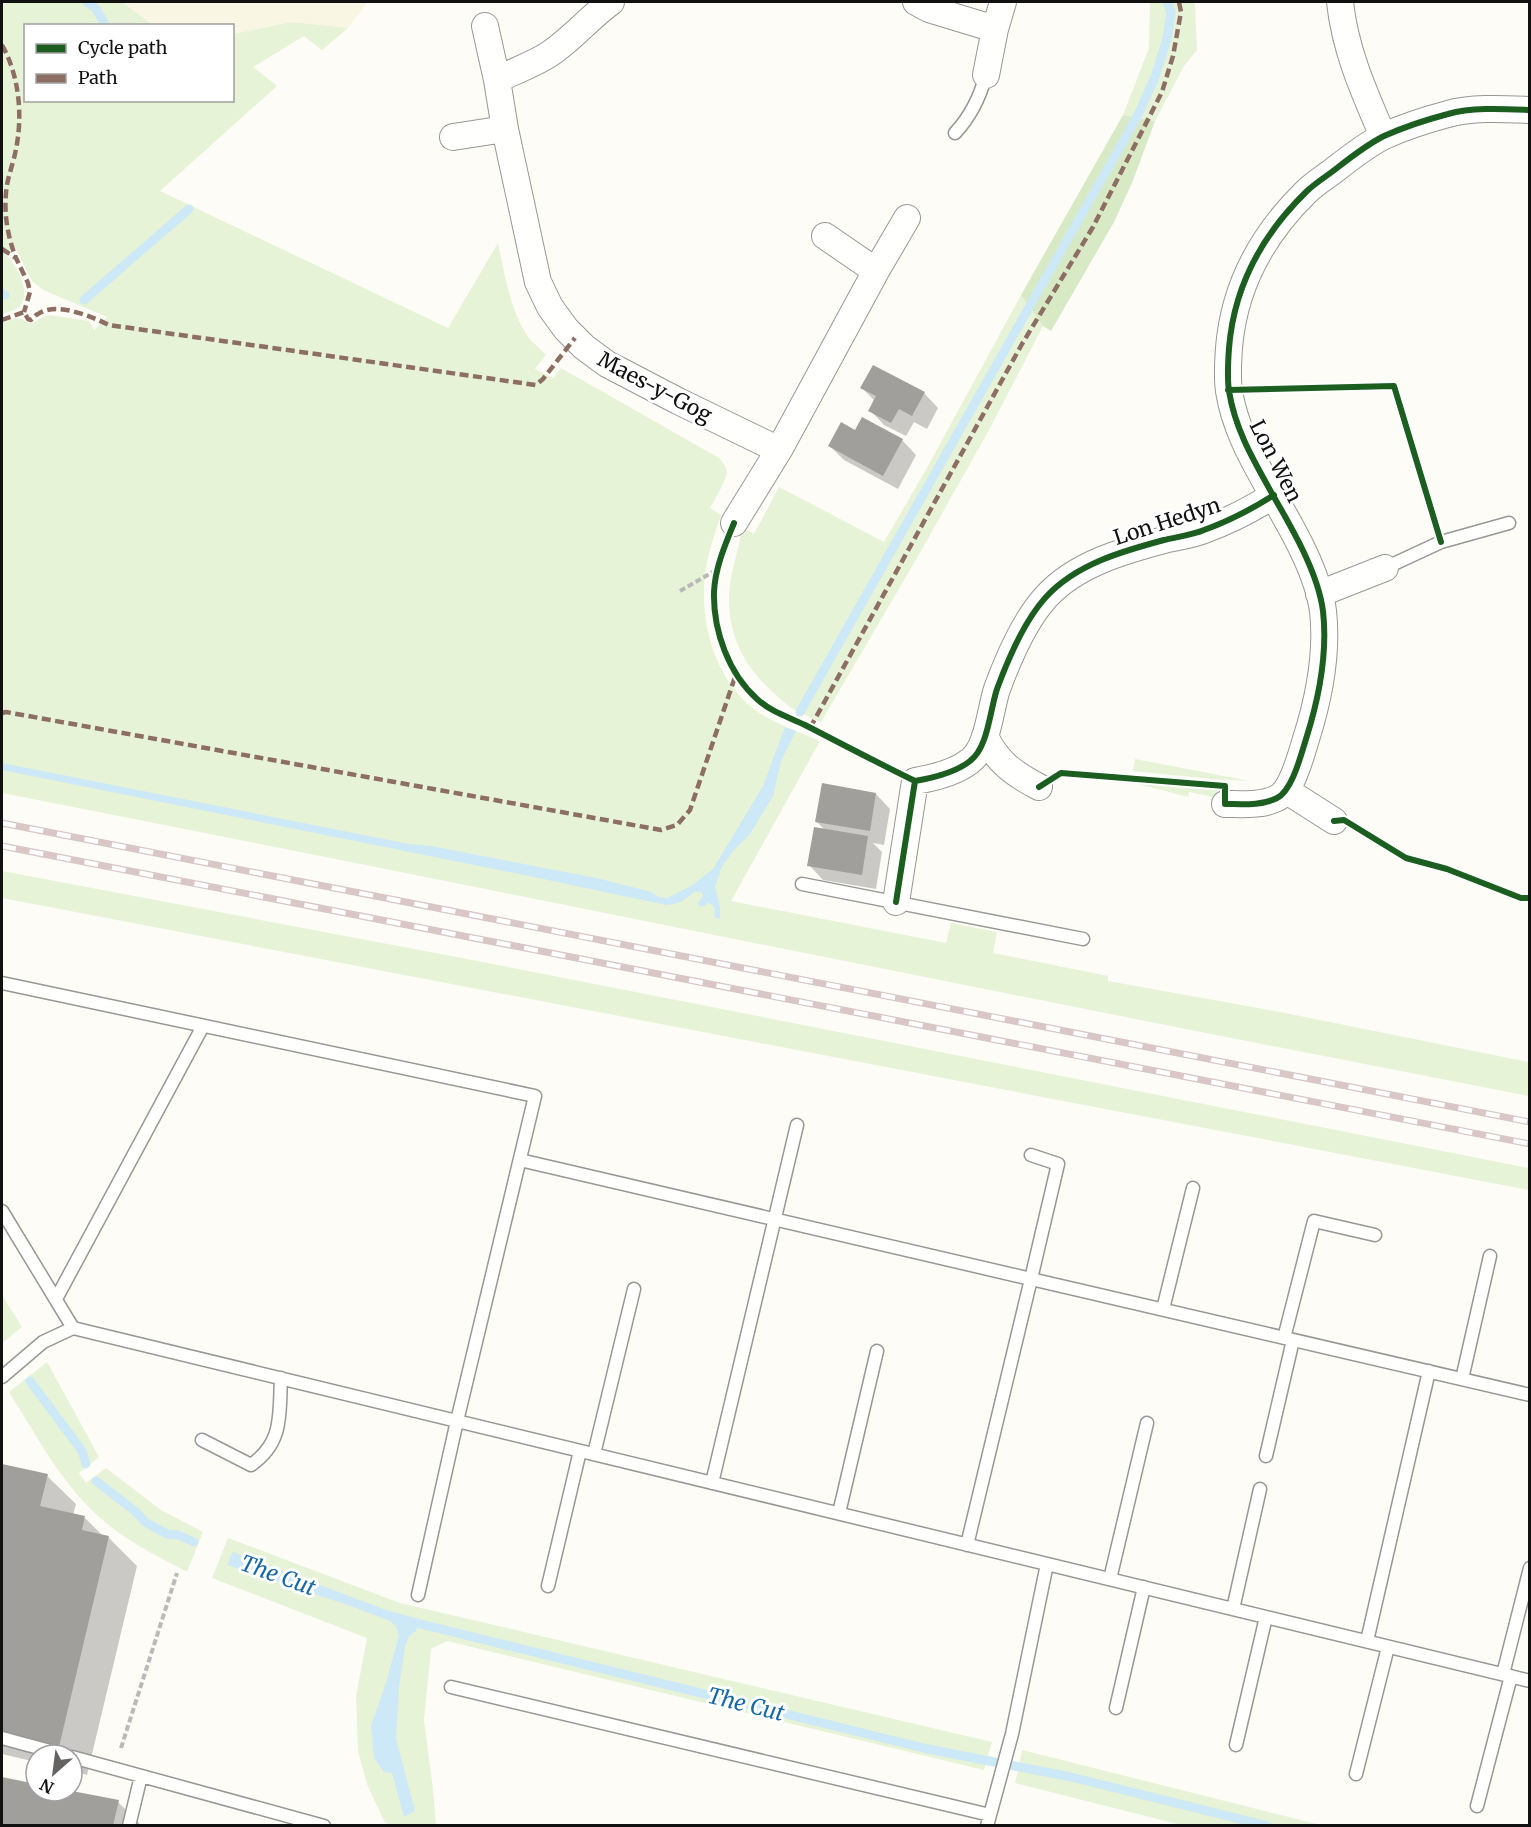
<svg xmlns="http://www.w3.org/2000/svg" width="1531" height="1827" font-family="Merriweather,serif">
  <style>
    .farmland { fill: #f9f7e4 }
    .green { fill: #e7f3d7 }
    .forest { fill: #d8eac5 }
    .water { fill: #cde8f7 }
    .shadow { fill: #0003 }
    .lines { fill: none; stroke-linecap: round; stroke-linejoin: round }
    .stream { stroke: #cde8f7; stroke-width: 9 }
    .building { fill: #a19f9c }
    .service-casing { stroke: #979795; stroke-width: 15 }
    .minor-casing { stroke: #979795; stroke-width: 28 }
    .path { stroke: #b9b9b8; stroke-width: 4; stroke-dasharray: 6 3; stroke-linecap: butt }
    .service { stroke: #fffffe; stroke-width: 12 }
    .minor { stroke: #fffffe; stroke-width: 26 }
    .rail-casing { stroke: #d9c6c7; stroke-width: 7 }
    .rail { stroke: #fff; stroke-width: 4.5; stroke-dasharray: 14; stroke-linecap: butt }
    .quiet { stroke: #8d6e63; stroke-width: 4.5; stroke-dasharray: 9 4.5; stroke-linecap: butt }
    .cycleway-casing { stroke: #fff; stroke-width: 10 }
    .cycleway { stroke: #1b5e20; stroke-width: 6 }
    .labels { text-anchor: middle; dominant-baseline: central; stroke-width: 6; stroke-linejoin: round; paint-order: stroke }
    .street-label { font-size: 21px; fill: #111; stroke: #fff }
    .water-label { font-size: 22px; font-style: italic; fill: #1768a6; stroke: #fff }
  </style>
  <rect width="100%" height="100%" fill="#fdfcf7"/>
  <path class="farmland" d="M122,2h246l-20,26 -56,-6 -59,12 -1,-8 -79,-1z"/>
  <path class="green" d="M2,2h120l31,23 -127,1v74h206l1,-66 59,-12 56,6 -26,22 -18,-14 -51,31 24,19 -117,105 288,137 50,-85c7,32 12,68 31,95 5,6 12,11 17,17l-11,14 18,9 8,-10 158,90c3,4 7,8 8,13 0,9 -13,29 -17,37l11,7c-6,18 -12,35 -15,53 -8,50 7,109 48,141 20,15 43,22 66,32l-89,160 215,42 5,-20 46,9 -4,21 115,23v5l172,31 249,50v34c-509,-98 -1018,-203 -1527,-303v-470c5,-2 13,-6 19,-4 5,1 5,4 10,4 6,-1 11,-7 19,-8l39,6 5,9 13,-13 -64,-27 -11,-9 -17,-34 -10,7c11,10 28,39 14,53 -4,4 -12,5 -17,7z
    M1148,2h46l1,3 2,45 -13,16 -29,55 -32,-6 26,-67 1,-45z
    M1021,295l22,31 -54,104 -68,121 -100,171c-9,-4 -17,-7 -26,-12 -6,-3 -12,-9 -18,-14 -31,-27 -49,-58 -48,-101 1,-23 10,-44 13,-68l12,7 25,-47 105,55 44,-76z
    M1135,759l115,22 -39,-2 -78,-8z
    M1134,783l84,7v8l-29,-6 -1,5z
    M2,871l486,92 1041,205v22l-1527,-292z
    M2,1295l20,32 -20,16z
    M47,1362l52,95 -20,16 7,10 20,-15 55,42 42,22 -16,40c-27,-15 -58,-29 -82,-50 -42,-35 -67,-84 -96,-130z
    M228,1538l172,65 592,139 -8,28 -537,-129 -16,8 -7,71 9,69 3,36h-43l-8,-2 -18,-39 -9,-33 -2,-55 11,-58 -155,-60z
    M1022,1750l299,75h-140l-166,-42z"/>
  <path class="forest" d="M1123,115l32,6 -23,62 -18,39 -63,109 -8,-5 -22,-31z"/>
  <path class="water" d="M785,727l11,4 -15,30 -8,35 -23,38 -16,16 -12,16 -7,21 5,20v12l-6,-2 1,-6 -2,-6 -5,-2 -6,4 -5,-2 6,-10 -2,-3h-7c-9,8 -15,12 -28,13l-132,-28 -532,-107v-7l407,81 22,2 170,33 50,13 8,5 8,1 24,-12 22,-17 50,-83z
    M233,1552l153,58 33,9 -3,12 -7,5 -4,10 -6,41 -3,52 19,72 -11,6 -12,-44 -8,-1 -10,-14 -3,-32 15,-43 13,-48 -3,-9 -6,-5 -42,-16 -121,-40z"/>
  <path class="shadow" d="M862,388l62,5 14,15 -11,21 -13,-7 -8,14 -22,-11 -14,-15 5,-9z
    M856,432l46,8 14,15 -18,34 -54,-29 -14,-14z
    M876,794l14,15 -6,36 -11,-2 9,9 -6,37 -53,-9 -14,-15 17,-34 -10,-10z
    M2,1465l45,11 29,28 -3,11 12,3 19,19 5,1 28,28 -50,209 -15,-4v-16h-36v7l-34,-8z
    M2,1779l34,6v6h28l54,11 24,24h-140z"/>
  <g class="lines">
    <path class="stream" d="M87,2l9,7 10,17
      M2,294l3,1
      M84,300l105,-91
      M800,712l338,-597 17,-38 12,-38 4,-27 -4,-10
      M30,1381l52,70 4,13
      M96,1481l40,31 9,10 22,12 11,1 16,7
      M408,1621l520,128 143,28 197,49"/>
  </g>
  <path class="building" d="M873,365l52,27 -13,24 -13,-7 -8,14 -23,-12 8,-15 -16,-8z
    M862,417l41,22 -20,37 -55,-30 13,-24 14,8z
    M822,783l54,10 -6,38 -55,-9z
    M814,827l54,9 -6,39 -55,-9z
    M2,1464l46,10 -8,32 45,10 -3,14 27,6 -50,211 -57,-14z
    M2,1777l34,7v7h36l47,9 -6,26h-111z"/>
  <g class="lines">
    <g class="service-casing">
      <path id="service" d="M955,133c16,-17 25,-36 31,-58
        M1385,568l56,-26 68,-19
        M802,884l281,55
        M2,983l533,113 -78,325 -39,174
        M520,1160l511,119 27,-115 -27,-9
        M2,1211l71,117
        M56,1299l147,-273
        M1163,1309l30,-121
        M1284,1338l30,-117 61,14
        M2,1377l41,-35 30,-14 1457,353
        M1462,1379l28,-123
        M202,1440l49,25c33,-23 28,-51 30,-87
        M594,1454l40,-165
        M1266,1456l27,-116
        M712,1483l85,-358
        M839,1513l38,-162
        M967,1545l64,-266 499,116
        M1110,1579l37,-156
        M548,1586l32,-135
        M1233,1609l27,-120
        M1367,1641l62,-270
        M1503,1674l27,-106
        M451,1687l539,128
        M1116,1708l28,-121
        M2,1738l63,17
        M1236,1745l30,-128
        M72,1757l252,69
        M1356,1774l32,-127
        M1477,1806l34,-130
        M129,1826l12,-50
        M987,1826l25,-92 35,-170"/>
    </g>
    <g class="minor-casing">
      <path id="minor" d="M916,2l13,7 66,20
        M1340,2c5,48 24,90 43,134
        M485,26l12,54 8,49 33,153 12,25 16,22 18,18 23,17 71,37 101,49
        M986,75l9,-46 8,-27
        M497,80c17,-9 38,-16 54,-27 22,-15 39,-36 60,-51
        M453,137l52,-8
        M825,236l51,35
        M734,523l45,-73 97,-179 31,-53
        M1319,594l66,-26
        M985,736c12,26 29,38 54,51
        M1287,791l47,30
        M1225,804c16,0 37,2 52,-6 15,-7 24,-43 29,-59 13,-41 22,-84 17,-128 -5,-38 -30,-81 -49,-114 -19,-34 -39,-67 -45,-106 -2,-13 -1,-29 0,-43 5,-62 33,-113 77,-156 9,-9 21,-16 31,-24 14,-11 31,-24 47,-32 18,-8 45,-17 64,-22 24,-7 57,-5 82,-4
        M896,902l19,-121c18,-3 40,-8 55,-20 18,-13 20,-51 27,-72 11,-30 27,-68 49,-92 30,-33 77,-46 118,-57 13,-3 28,-5 40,-10 25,-9 48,-21 70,-35"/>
    </g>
    <path class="path" d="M680,591l38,-22
      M121,1748l56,-175"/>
    <use href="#service" class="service"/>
    <use href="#minor" class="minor"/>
    <g class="rail-casing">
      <path id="rail" d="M2,823l1528,299
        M2,846l1528,298"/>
    </g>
    <use href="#rail" class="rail"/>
    <path class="quiet" d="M2,45c17,30 21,70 14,104 -2,12 -7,24 -9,36 -4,25 0,50 9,73
      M2,249l14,9 12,25 2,9 -6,20
      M2,320l22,-8 4,7 3,1c3,-2 4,-5 7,-6 19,-13 54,3 71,11l427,60 7,-6 32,-41
      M2,713l4,-1 655,118 16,-5 13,-15 46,-136
      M810,728l212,-384 71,-117 69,-135 11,-36 8,-44 -2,-10"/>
    <g class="cycleway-casing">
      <path id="cycleway" d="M1228,390l166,-4 47,156
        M734,523c-9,22 -19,45 -20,69 -1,39 15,82 43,107 14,13 32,18 48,26 37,19 73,38 110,56
        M915,781c18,-3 40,-8 55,-20 18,-13 20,-51 27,-72 11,-30 27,-68 49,-92 30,-33 77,-46 118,-57 13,-3 28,-5 40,-10 25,-9 48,-21 70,-35
        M1039,787l22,-14 164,13v18c16,0 37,2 52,-6 15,-7 24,-43 29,-59 13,-41 22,-84 17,-128 -5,-38 -30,-81 -49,-114 -19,-34 -39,-67 -45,-106 -2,-13 -1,-29 0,-43 5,-62 33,-113 77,-156 9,-9 21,-16 31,-24 14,-11 31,-24 47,-32 18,-8 45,-17 64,-22 24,-7 57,-5 82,-4
        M1334,821l10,-1 62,38 41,11 74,29h9
        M896,902l19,-121"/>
    </g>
    <use href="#cycleway" class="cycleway"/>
  </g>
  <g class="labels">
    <g class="street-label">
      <text transform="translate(655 387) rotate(28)">Maes-y-Gog</text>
      <text transform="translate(1276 461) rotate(63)">Lon Wen</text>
      <text transform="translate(1167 521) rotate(-18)">Lon Hedyn</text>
    </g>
    <g class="water-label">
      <text transform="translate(278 1575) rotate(20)">The Cut</text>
      <text transform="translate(746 1704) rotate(14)">The Cut</text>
    </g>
  </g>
  <rect width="1531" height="1827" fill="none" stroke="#111111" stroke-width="6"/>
  <rect x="24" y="24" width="210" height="78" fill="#ffffff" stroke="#a0a0a0" stroke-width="1.5"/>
  <rect x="36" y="44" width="30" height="9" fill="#1b5e20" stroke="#a0a0a0" stroke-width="1.5"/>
  <text x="78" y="54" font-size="18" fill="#111111">Cycle path</text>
  <rect x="36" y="74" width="30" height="9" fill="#8d6e63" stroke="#a0a0a0" stroke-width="1.5"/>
  <text x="78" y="84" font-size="18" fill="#111111">Path</text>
  <g transform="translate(54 1773) rotate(208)"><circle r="28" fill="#ffffff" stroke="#a0a0a0" stroke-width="1.5"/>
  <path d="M0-4.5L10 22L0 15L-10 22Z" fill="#646362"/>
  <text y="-9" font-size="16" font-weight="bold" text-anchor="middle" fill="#111111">N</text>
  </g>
</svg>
